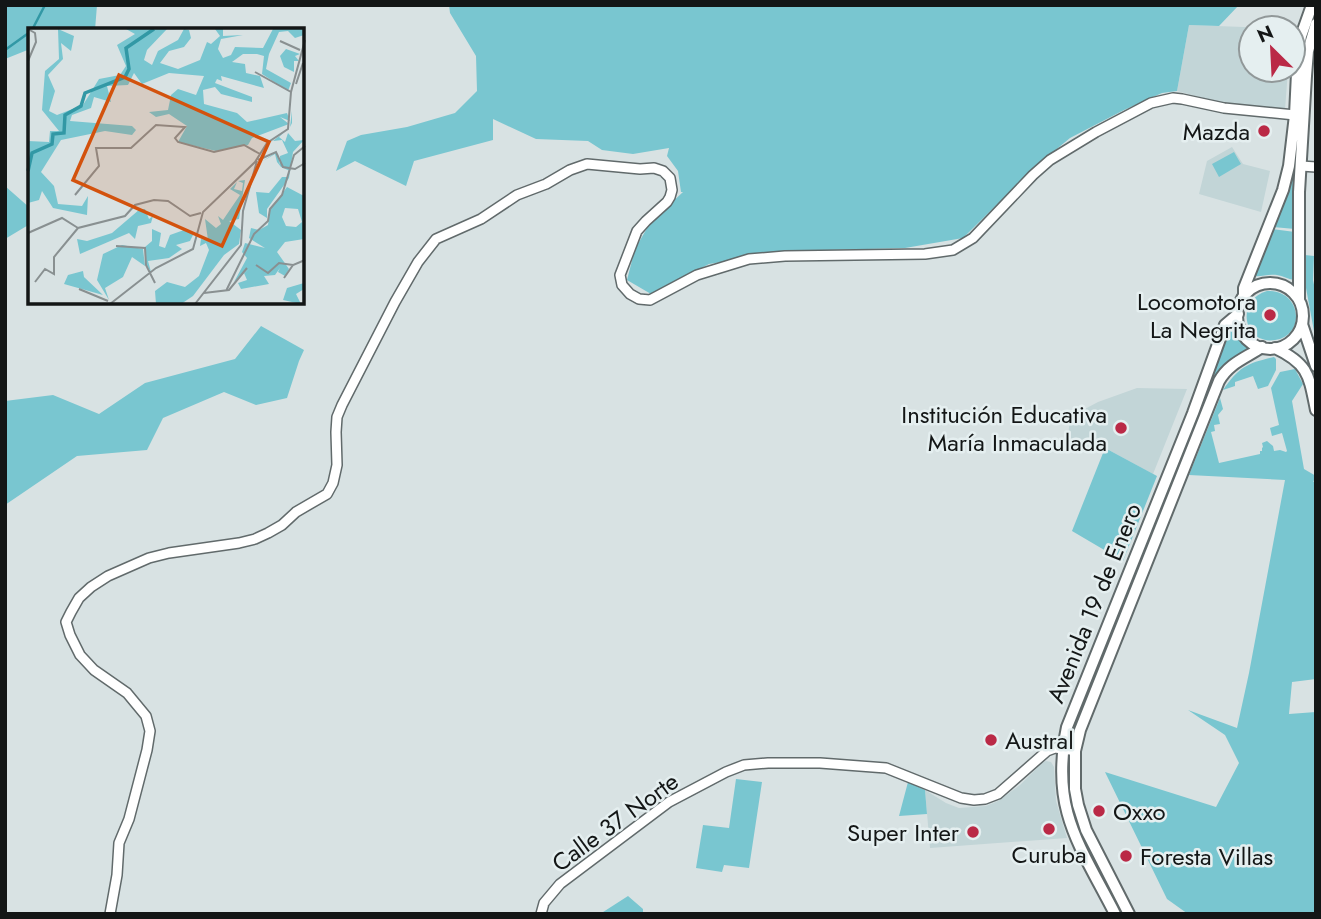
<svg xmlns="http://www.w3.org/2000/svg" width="1321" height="919" font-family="Jost,sans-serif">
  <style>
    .built { fill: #c2d5d7 }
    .green { fill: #79c6d0 }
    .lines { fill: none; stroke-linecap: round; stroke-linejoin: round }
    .stream { stroke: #3298a5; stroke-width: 2.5 }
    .minor-casing { stroke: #616a6b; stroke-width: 12 }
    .major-casing { stroke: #616a6b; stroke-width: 14 }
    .minor { stroke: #fff; stroke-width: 9 }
    .major { stroke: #fff; stroke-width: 10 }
    .poi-dot { fill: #ba2946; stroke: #e5eff0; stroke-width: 2.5 }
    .labels { text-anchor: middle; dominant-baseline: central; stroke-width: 5; stroke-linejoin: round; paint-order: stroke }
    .poi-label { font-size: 24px; fill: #131616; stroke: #e5eff0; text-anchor: end }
    .street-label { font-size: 24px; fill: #131616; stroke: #e5eff0 }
    .inset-river { fill: none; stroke: #3298a5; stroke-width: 3.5 }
    .inset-road { fill: none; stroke: #899091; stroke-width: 2 }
    .view { fill: #d3520d; fill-opacity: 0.15; stroke: #d3520d; stroke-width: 3.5 }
    .inset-edge { fill: none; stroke: #131616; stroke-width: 3.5 }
  </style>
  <rect width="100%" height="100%" fill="#d8e2e3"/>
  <path class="built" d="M1189,25l82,3h-20v42h37l-3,40 -62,-7 -46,-12z
    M1232,147l11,17 27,7 -9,41 -62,-18 8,-33z
    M1137,388l50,1 -34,85 -48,-26 -18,-7 -19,-3 2,-21 28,-15z
    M1046,761l5,1 3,5 2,34 11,37 -137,10 -5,-58 21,13 13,5 27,-2 12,-5 22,-16 22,-22z"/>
  <path class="green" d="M5,5h92l-2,25h-65v19l-25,10z
    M449,5h790l-20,21 -30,-1 -12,66 -15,2 -38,17 -54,28 -35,29 -72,71 -58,10 -114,3 -82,13 -58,30 -24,-14 8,-31 15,-26 33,-31h-2l-3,-21 -11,-15 2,-8 -36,6 -31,-4 -14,-9 -52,-2 -43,-20v21l-79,21 -8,25 -51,-25 -19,10 11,-30 14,-6 46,-8 48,-14 22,-22 -1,-35 -26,-43z
    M1299,121l-4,108 -22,-2z
    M1234,152l7,12 -22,13 -7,-13z
    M5,186l25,22v16l-25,15z
    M1272,229l23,3v47l-1,1c-6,-1 -11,-4 -17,-5 -8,-1 -16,2 -23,1z
    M1305,255l9,1 -1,24 3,14v48l-10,-54z
    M1267,291c34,-2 40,44 8,49 -32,5 -40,-40 -8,-49z
    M261,326l43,24 -5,11 -12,37 -31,7 -32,-13 -61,26 -16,32 -70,6 -72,49v-104l48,-6 46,19 46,-31 90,-24z
    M1233,329h2l8,12 6,6v3l-33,29 -140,345 -6,20 -2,-1 4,-21 158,-392z
    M1274,357l2,2v11l-8,16 -10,3 -5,-13 -18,6v4l-12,4c16,-23 24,-27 51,-33z
    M1295,369l8,15 -11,17 12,68 12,7v4l-3,1 3,3v195l-24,3 -3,32 27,-2v202h-128l-21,-15 -62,-127 111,35 23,-44 -14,-28 -37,-25 49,18 12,-55 36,-193 -96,-5 31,-77 3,11 -5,6 2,9 -6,1 1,6 -4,1 8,31 41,-9v-3h2v-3l1,-1 -1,-4 5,-2 6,5 1,5 6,-1 6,2 1,-1 -5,-18 -10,3 -2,-8 9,-3 -8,-37 9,-16z
    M1105,448l52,28 -34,85 -51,-30z
    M736,779l26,3 -13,86 -25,-3 -2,7 -26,-4 7,-43 26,3z
    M908,782l17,8 2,24 -28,2z
    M628,896l15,13v5h-43z"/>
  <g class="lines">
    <path class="stream" d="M32,30l13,-25
      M5,50l25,-18"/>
    <g class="minor-casing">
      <path id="minor" d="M1301,166l15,1
        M110,914l7,-39 2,-32 10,-24 18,-69 3,-19 -4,-15 -19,-23 -33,-23 -14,-15 -10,-20 -4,-13 5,-10 8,-14 12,-11 17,-11 41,-18 20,-5 70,-10 16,-4 13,-6 14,-8 14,-13 31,-18 6,-11 4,-18 -1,-33 1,-15 5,-12 53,-103 23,-40 18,-23 45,-20 36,-24 29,-11 24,-14 17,-6 53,5 14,-1 9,3 7,7 2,12 -2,7 -3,5 -21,19 -9,10 -17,44 2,10 8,9 9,5 11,1 47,-25 52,-16 36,-3 140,-2 28,-4 20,-12 60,-63 17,-15 46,-28 55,-29 22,-5 9,1 42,9 71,7
        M541,914l3,-11 16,-19 109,-82 57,-30 18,-7 24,-2h52l66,5 75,30 13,2 11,-1 13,-5 49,-43 8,-3 15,2"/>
    </g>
    <g class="major-casing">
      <path id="major" d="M1237 316a33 33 0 1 1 66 0a33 33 0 1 1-66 0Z
        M1244,296v-8l39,-98 6,-24 6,-51 3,-63 3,-16 11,-31
        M1299,299v-107l7,-116 2,-25 8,-27
        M1302,324l14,42
        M1275,348c34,16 34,28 41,62
        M1115,914c-36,-70 -65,-105 -48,-187l126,-314 32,-88 13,-11
        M1129,914l-43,-84 -8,-25 -3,-16v-38l5,-21 139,-349c10,-18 27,-23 43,-34"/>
    </g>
    <use href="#minor" class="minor"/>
    <use href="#major" class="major"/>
  </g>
  <g class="poi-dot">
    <circle cx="1264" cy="131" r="7"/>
    <circle cx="1270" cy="315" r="7"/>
    <circle cx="1121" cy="428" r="7"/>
    <circle cx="991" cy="740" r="7"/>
    <circle cx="1099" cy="811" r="7"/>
    <circle cx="1049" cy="829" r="7"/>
    <circle cx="973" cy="832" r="7"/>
    <circle cx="1126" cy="856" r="7"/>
  </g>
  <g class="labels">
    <g class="poi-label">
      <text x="1250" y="131">Mazda</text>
      <text x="1256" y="301">Locomotora<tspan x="1256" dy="28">La Negrita</tspan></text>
      <text x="1107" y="414">Institución Educativa<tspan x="1107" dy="28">María Inmaculada</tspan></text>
      <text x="1005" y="740" text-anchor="start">Austral</text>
      <text x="1113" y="811" text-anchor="start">Oxxo</text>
      <text x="959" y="832">Super Inter</text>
      <text x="1049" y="854" text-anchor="middle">Curuba</text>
      <text x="1140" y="856" text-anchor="start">Foresta Villas</text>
    </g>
    <g class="street-label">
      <text transform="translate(1094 603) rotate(-68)">Avenida 19 de Enero</text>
      <text transform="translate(615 822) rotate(-36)">Calle 37 Norte</text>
    </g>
  </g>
  <g transform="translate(28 28)">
    <rect width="276" height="276" fill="#d8e2e3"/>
    <path d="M30,1l16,7 -3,15 -10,-8 2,16 -15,16 7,16 -6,20 8,4 26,-10 16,-26 21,-4 6,-9 -9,-21 18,-11 -9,-5h41l-20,21 -3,10 8,5 6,-14 20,-11 6,-11 5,1 2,8 -7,9 -15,4 -9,12 18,6 22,-9 7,-18 4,2 9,-8 -5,-7h8v7l20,-1 -22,4 -3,10 5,9 8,-3 4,-8 28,1 10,-19h31v6l-9,3 -7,-7 -9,1 -10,22 -3,15 25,14 -3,8 -26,-17 2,-18 -7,-2h-14l-11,8 13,2 1,9 14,3 4,12 -43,-12 1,5 -5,-2 -2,4 37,14v5l-31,-8 -6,-7 -12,3 1,14 33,9 10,9 40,-9 3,8 -10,-4 9,7 -37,14 -4,7 -32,6 -38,-9 9,-16 -18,-12 -13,3 -7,-5 19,-2 3,-15 7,-6 18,6 8,-19 -35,-3 -27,11 -8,-11 -6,12 -21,1 4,16 -17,-5 -3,11 -19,7 -2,6 62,5 4,4 -4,5 -27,-4 -44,9 -20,32 13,14 4,18 24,2 6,-10 -1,19 -34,-7 -11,-17 -3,9 -11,3v-62l21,1 1,-11h9l-17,-21 3,-39 14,-12zM258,21l14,5 -5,2 4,5h-5v11l-10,-5 -4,-11zM264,83v12l-2,4 -11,10 6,5 3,-9 7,8 9,-1 -11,12 -4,26 -22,31v9l-8,-5 -3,-21 13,1 13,-16h5l3,-6 -9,-4 -4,-5 -2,-8 -12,7 12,-8 3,1 2,11v-9l8,-3 -6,-13 -9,1 17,-14zM217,152l-6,39 -10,2 12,9 -2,14 -15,11 -31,41 -12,8h-25l-1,-13 12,-9 18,5 14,-11 10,-26 -3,-7 -6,3 1,-7 7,1 -3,-21 11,9 5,-4 -3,-8 5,4 17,-25 -10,-6 7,-7 -3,7 8,2 1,-8 -5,-2zM259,159l17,9v43l-19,3 -8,10 12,17 -4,7 -7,-4 2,-4 -5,7 -11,1 5,8 -28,5 -3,-6 9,-3 -3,-7 6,-5 -16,14 13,-24 -5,-6 3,-9 20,5 -16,-10 2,-10 8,2 9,-5 2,-15zM257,180l13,1 4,13 -6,5 -10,-1 -4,-9zM112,181h5l4,10 4,-3 -2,7 -13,3 -3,13 -6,-6 -49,21 -3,-15 10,2 25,-8zM124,201l9,4 -2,13 6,2 5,-13 14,-5 10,3 -4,8 -14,4 6,4 -13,9 -21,3 3,11 -5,-8 -1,-17 7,-6zM94,217l21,4 2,17 -13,-9 -9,20 -18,11 4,12 -12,-20 6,-26zM55,243l1,6 19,18 -39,-11 4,-9zM276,255v6l-8,5 5,10 -18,-4 4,-12z" fill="#79c6d0" fill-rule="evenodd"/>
    <path class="inset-river" d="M0,143l4,-18 20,-9 1,-10 11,-1 1,-18 16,-9 4,-13 40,-16 4,-8 -3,-21 28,-19"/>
    <path class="inset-road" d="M0,1l7,4 1,9 -8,19M252,13l20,9M227,44l36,20M268,56l7,-21M230,132l18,-8 7,15 12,2 10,-6M47,167l24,-29 -3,-18h35l25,-23 29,2 -10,11 3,4 36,10 30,-7 16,9M0,205l34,-15 16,10M88,218l29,2 1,17 9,18M228,237l12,8 11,-10 14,2M256,250l9,-13 12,-5M7,254l10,-13 9,5v-17l24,-29 47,-12 10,-11 19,-5 14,1 22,15 11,-3M51,261l29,12M198,263l28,-57 14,-13 2,-12 12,-14 12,-40 11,-9M176,265l25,-3 18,-22M82,276l46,-36 37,-19 10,-37 52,-50 12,-19 21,-14 3,-37 14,-52M167,276l46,-59 2,-34 14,-50"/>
    <path class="view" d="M91,47l150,67 -47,104 -149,-66z"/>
    <rect width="276" height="276" class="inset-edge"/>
  </g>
  <rect width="1321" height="919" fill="none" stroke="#131616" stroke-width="14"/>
  <g transform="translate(1272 49) rotate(336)"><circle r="33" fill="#e5eff0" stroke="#919899" stroke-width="2"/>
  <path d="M0-5L12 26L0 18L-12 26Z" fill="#ba2946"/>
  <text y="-10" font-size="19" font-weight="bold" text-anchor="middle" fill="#131616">N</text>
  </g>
</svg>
